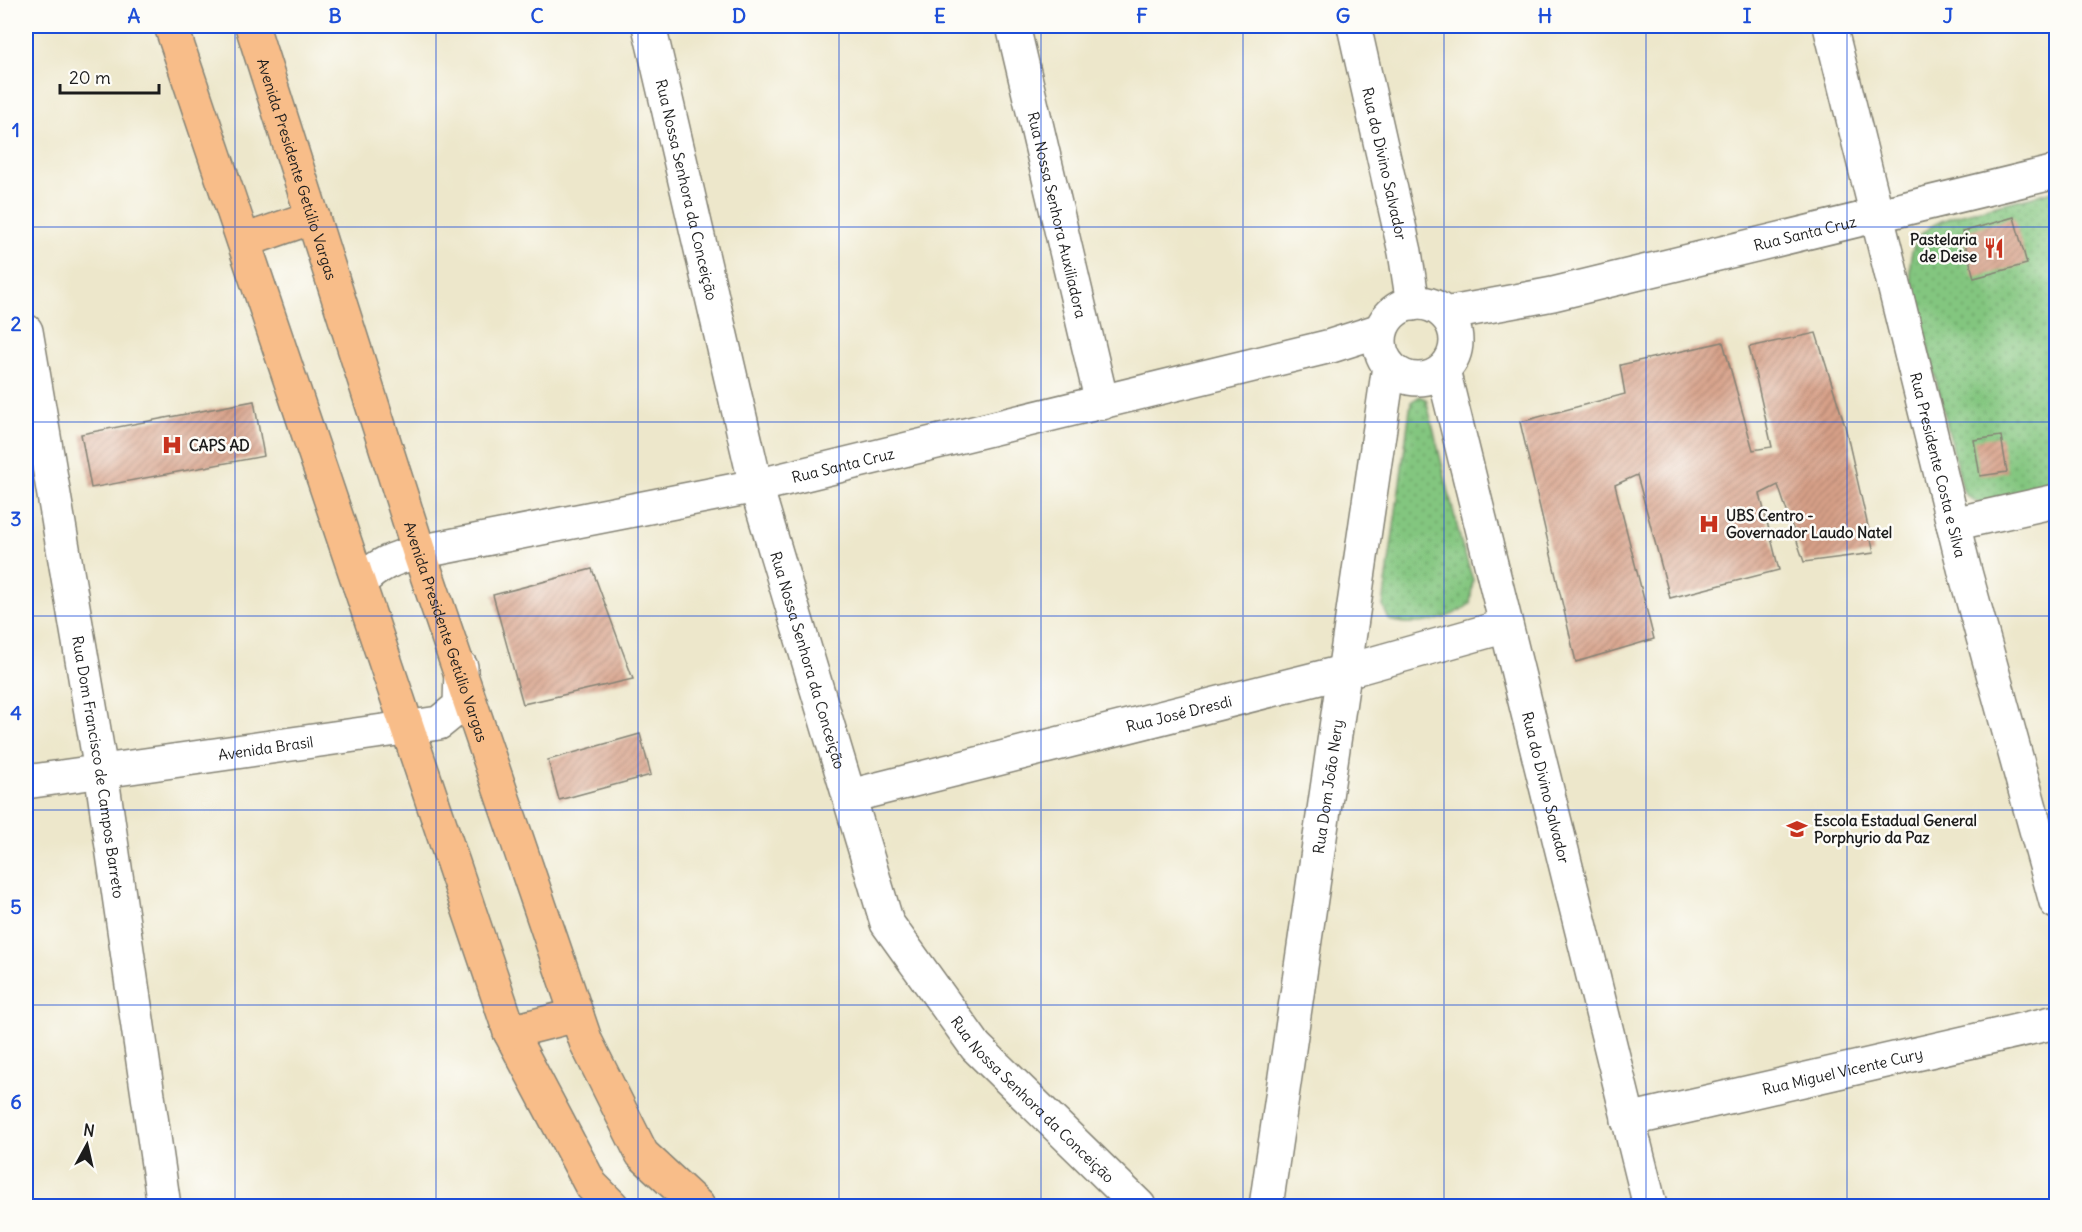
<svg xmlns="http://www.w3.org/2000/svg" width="2082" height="1232" font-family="Delius,sans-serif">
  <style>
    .park { fill: url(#park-dots); stroke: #50714e; stroke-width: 1.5 }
    .building { fill: url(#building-hatch) }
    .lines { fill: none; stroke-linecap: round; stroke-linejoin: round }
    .minor-casing { stroke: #848274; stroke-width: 36 }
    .major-casing { stroke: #848274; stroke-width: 36 }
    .minor { stroke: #fff; stroke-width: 33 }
    .major { stroke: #f8bd89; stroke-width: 33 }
    .grid { fill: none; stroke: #1d4ed8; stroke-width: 1.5; stroke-opacity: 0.55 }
    .labels { text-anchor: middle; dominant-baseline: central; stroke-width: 5; stroke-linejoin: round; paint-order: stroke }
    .street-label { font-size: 15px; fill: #1c1c1c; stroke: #fdfcf7 }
    .poi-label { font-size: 15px; font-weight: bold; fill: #1c1c1c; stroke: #fdfcf7; text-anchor: start }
    .neatline { fill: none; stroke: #1d4ed8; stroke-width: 2 }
    .grid-label { font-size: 20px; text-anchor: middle; font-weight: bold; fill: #1d4ed8 }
  </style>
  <defs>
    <pattern id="park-dots" width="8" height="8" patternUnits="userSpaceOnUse" patternTransform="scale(1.5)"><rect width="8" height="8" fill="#83c67f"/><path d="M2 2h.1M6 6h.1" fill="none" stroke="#6aa067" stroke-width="1.8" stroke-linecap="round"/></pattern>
    <pattern id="building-hatch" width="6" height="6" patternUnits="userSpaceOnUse" patternTransform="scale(1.5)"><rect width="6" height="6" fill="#d7a088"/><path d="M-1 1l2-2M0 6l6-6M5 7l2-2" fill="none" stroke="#ae826e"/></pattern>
  </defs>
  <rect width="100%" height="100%" fill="#fdfcf7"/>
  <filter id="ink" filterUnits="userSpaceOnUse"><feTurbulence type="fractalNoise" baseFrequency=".0167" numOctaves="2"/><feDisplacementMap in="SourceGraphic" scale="12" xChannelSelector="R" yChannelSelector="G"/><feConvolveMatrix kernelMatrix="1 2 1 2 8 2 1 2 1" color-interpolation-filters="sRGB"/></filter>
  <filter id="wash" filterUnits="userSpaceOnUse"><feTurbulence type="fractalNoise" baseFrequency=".008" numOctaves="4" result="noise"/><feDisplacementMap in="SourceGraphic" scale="24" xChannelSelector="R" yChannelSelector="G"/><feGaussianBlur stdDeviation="1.35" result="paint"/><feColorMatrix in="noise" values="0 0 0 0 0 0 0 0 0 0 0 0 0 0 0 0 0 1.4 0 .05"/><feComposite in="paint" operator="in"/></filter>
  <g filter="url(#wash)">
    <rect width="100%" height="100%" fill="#ede7cb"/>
    <path class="park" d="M2056,190v296l-77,17 -11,-6 -5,-7 -52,-212c-8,-55 37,-60 78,-71 22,-5 45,-11 67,-17z
      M1420,396l6,3 35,143 12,38 -3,24c-21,17 -55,24 -81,16l-6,-14 28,-204z"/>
    <g id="blocks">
      <path class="building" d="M2014,217l13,47 -53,14 -12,-46z
        M1816,333l29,93 29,127 -70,9 -26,-77 -18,9 19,76 -109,28 -33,-123 -22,10 39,154 -78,23 -56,-240 105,-28 -5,-29 103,-23 30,108 19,-3 -23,-100z
        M254,401l10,55 -173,32 -10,-54z
        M2001,436l6,36 -27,4 -6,-36z
        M592,569l41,110 -110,25 -30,-109z
        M640,734l11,41 -92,25 -11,-40z"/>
    </g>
  </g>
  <g filter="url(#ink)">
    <use href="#blocks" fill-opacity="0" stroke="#848274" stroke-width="1.5"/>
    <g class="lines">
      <g class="minor-casing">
        <g id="minor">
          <path id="s1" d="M649,26l107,460 131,437 89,124 163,159"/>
          <path id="s2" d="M1013,26l89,377"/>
          <path id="s3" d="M1354,26l51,226 8,52"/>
          <path id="s4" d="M1830,26l135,546 91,330"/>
          <circle cx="1418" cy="341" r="38"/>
          <path id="s5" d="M1445,314l108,-20 503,-122"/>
          <path id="s6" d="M26,331l75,440 63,435"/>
          <path id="s7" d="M1443,370l207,836"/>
          <path d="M1953,524l103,-23"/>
          <path id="s8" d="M359,584c18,-20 35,-26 60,-32l337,-66 575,-140 50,-16"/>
          <path id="s9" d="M26,782l413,-59 21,-17 1,-39"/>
          <path id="s10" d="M850,796l493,-124 163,-46"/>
          <path id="s11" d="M1628,1120l428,-98"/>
          <path id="s12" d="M1266,1206l123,-840"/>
        </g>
      </g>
      <g class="major-casing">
        <g id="major">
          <path d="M171,26l339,1006 81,153 21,21"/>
          <path id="s13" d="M252,26l167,526 167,490 56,112 56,52"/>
          <path d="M244,241l69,-24"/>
          <path d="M510,1032l67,-17"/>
        </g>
      </g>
      <use href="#minor" class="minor"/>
      <use href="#major" class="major"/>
    </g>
  </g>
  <path class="grid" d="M235,26v1180M436,26v1180M638,26v1180M839,26v1180M1041,26v1180M1243,26v1180M1444,26v1180M1646,26v1180M1847,26v1180M26,227h2030M26,422h2030M26,616h2030M26,810h2030M26,1005h2030"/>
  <defs>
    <g id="restaurant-bare" transform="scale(1.62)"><path d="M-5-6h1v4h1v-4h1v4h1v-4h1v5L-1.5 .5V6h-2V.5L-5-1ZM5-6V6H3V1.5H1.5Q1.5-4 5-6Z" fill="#c8321e" stroke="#fdfcf7" stroke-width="2.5" paint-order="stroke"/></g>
    <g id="hospital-bare" transform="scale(1.62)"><path d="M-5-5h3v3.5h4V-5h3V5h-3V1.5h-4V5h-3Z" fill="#c8321e" stroke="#fdfcf7" stroke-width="2.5" paint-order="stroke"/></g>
    <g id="school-bare" transform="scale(1.62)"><path d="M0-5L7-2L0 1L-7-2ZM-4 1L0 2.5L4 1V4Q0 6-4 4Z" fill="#c8321e" stroke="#fdfcf7" stroke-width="2.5" paint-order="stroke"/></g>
  </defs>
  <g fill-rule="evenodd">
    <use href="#restaurant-bare" x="1994" y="248"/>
    <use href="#hospital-bare" x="172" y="445"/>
    <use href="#hospital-bare" x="1709" y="524"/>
    <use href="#school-bare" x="1797" y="829"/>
  </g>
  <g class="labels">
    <g class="street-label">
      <text stroke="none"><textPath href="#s3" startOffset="141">Rua do Divino Salvador</textPath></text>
      <text stroke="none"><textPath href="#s13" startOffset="150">Avenida Presidente Getúlio Vargas</textPath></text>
      <text stroke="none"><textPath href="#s1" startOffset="168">Rua Nossa Senhora da Conceição</textPath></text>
      <text stroke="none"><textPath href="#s2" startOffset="194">Rua Nossa Senhora Auxiliadora</textPath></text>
      <text stroke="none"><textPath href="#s5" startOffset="369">Rua Santa Cruz</textPath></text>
      <text stroke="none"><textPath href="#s8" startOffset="502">Rua Santa Cruz</textPath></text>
      <text stroke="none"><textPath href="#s4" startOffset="452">Rua Presidente Costa e Silva</textPath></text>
      <text stroke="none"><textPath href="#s13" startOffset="636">Avenida Presidente Getúlio Vargas</textPath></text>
      <text stroke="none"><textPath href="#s1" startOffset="654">Rua Nossa Senhora da Conceição</textPath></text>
      <text stroke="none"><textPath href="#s10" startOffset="339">Rua José Dresdi</textPath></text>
      <text stroke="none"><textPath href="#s9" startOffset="242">Avenida Brasil</textPath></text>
      <text stroke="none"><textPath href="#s6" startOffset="442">Rua Dom Francisco de Campos Barreto</textPath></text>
      <text stroke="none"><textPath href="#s12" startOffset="424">Rua Dom João Nery</textPath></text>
      <text stroke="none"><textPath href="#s7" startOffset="430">Rua do Divino Salvador</textPath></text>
      <text stroke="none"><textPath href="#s11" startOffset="220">Rua Miguel Vicente Cury</textPath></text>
      <text stroke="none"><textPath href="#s1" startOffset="1158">Rua Nossa Senhora da Conceição</textPath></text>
    </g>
    <g class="poi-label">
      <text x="1977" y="239" text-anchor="end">Pastelaria<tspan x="1977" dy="17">de Deise</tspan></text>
      <text x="189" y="445">CAPS AD</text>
      <text x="1726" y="515">UBS Centro -<tspan x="1726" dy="17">Governador Laudo Natel</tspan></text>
      <text x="1814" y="820">Escola Estadual General<tspan x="1814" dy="17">Porphyrio da Paz</tspan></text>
    </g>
  </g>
  <rect width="2082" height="1232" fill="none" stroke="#fdfcf7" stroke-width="66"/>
  <g transform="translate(87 1145) rotate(8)" stroke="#fdfcf7" stroke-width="4.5" paint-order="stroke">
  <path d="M0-4.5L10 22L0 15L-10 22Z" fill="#1c1c1c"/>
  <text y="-9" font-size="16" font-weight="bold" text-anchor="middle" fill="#1c1c1c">N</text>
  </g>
  <path d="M60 84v9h99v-9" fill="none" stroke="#1c1c1c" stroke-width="3"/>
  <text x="69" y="84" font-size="18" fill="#1c1c1c" stroke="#fdfcf7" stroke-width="4.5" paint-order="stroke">20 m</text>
  <rect x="33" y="33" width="2016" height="1166" class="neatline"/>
  <g class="grid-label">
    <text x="134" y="23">A</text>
    <text x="335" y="23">B</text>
    <text x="537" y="23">C</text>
    <text x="739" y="23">D</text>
    <text x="940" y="23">E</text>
    <text x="1142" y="23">F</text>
    <text x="1343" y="23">G</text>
    <text x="1545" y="23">H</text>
    <text x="1747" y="23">I</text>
    <text x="1948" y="23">J</text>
    <text x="16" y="137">1</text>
    <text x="16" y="331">2</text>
    <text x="16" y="526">3</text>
    <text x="16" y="720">4</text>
    <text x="16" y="914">5</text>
    <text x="16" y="1109">6</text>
  </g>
</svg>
